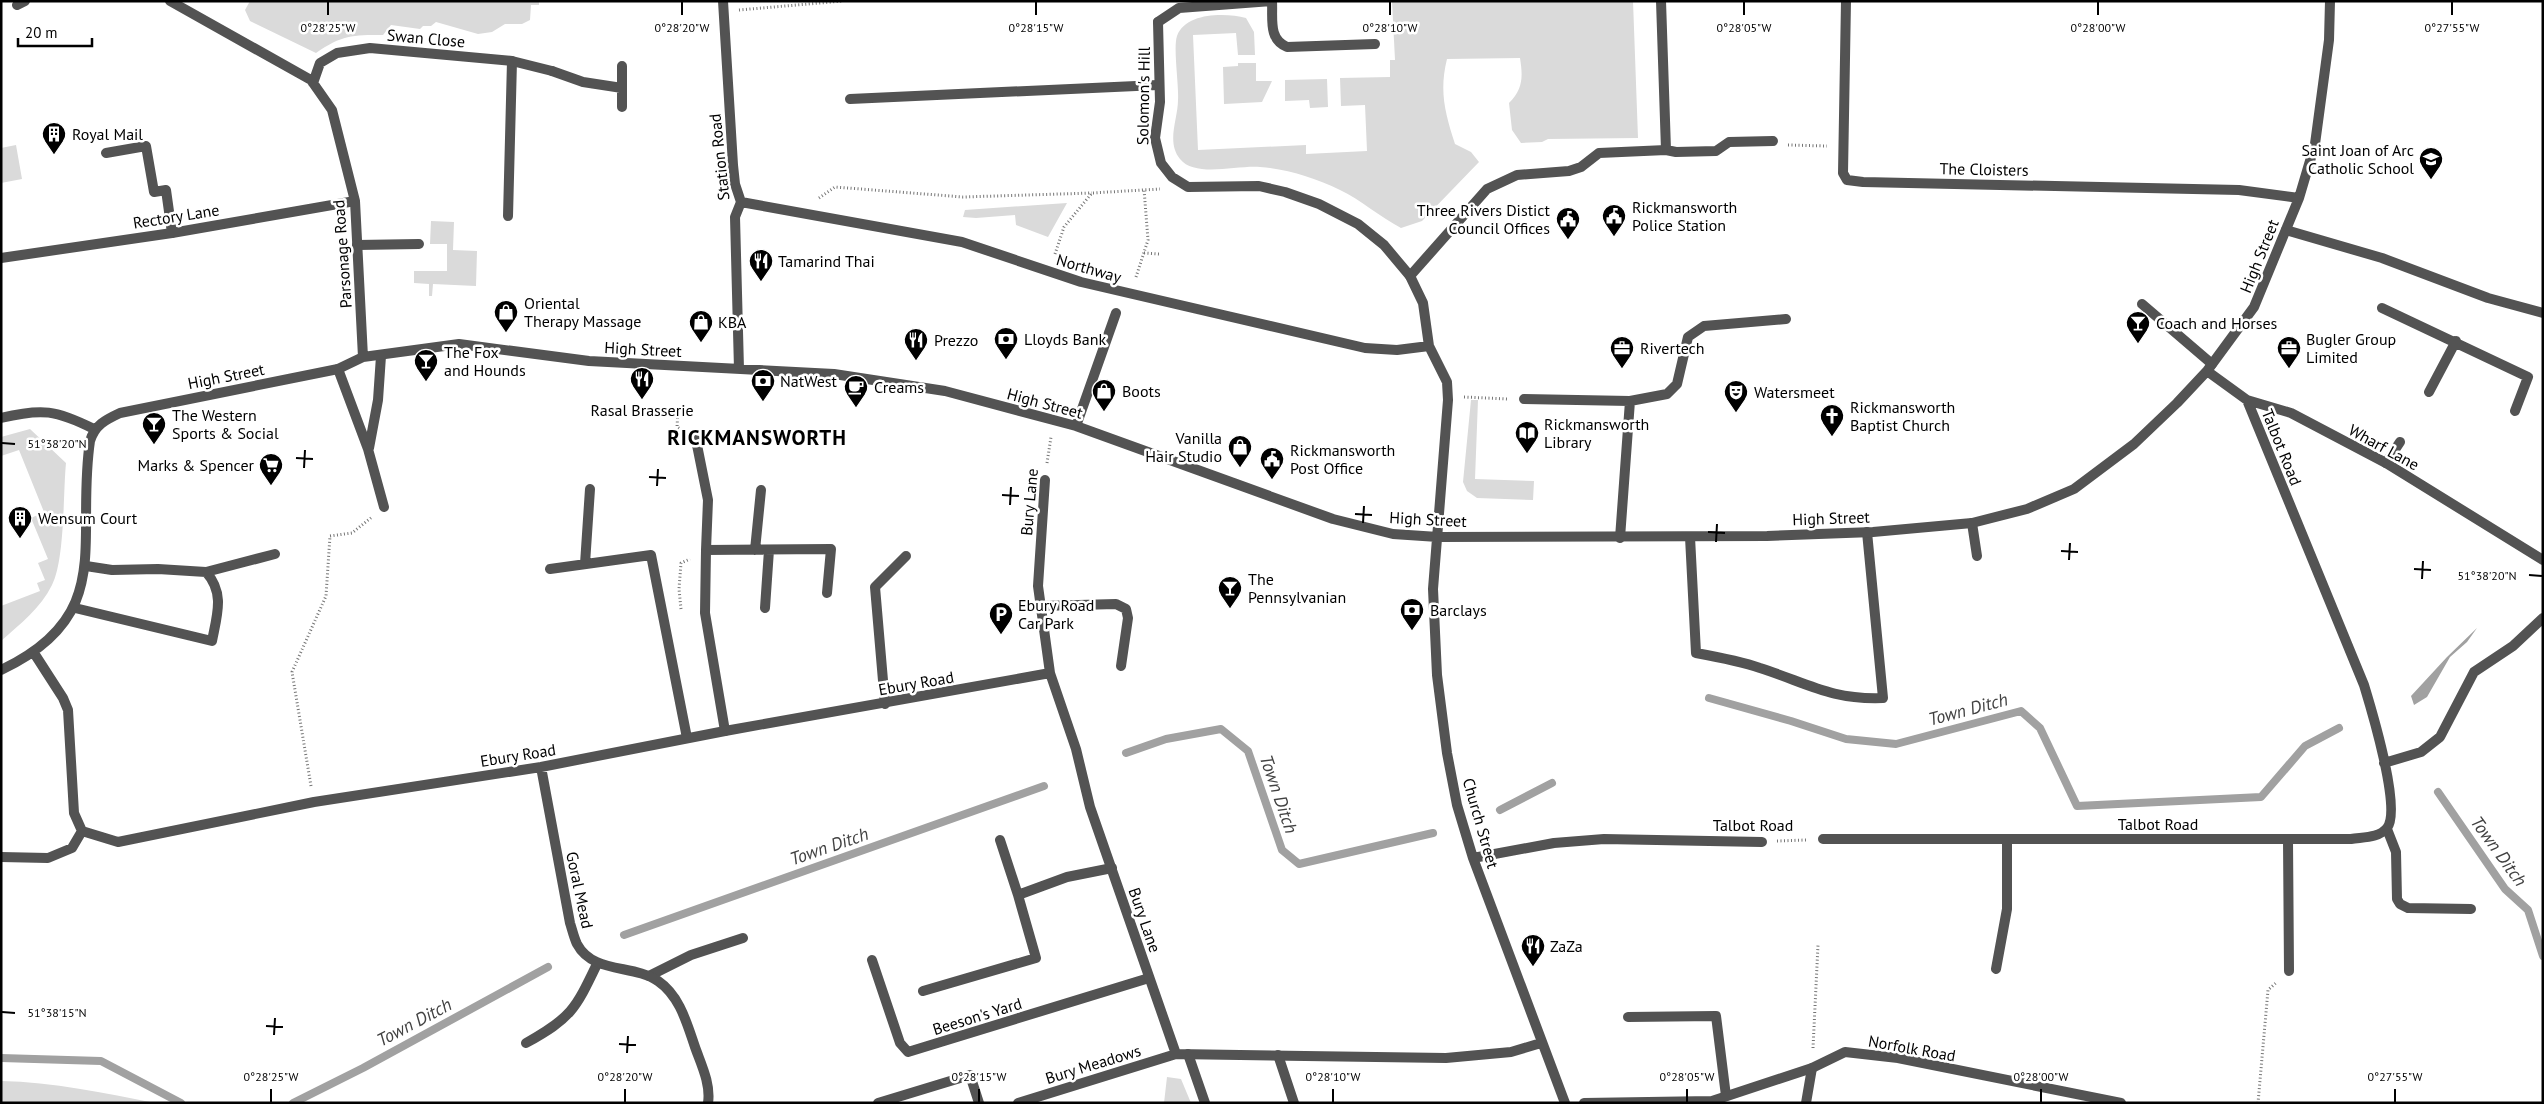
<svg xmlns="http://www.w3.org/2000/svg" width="2544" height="1104" font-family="'PT Sans',sans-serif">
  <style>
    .green { fill: #dadada }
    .water { fill: #a1a1a1 }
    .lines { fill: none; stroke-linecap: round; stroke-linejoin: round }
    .stream { stroke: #a1a1a1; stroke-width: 8 }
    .path { stroke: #757575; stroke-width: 3; stroke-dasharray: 1 2.5; stroke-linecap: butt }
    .lane { stroke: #535353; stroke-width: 10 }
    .street { stroke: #535353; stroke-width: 10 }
    .ticks { fill: none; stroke: #000; stroke-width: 2 }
    .labels { text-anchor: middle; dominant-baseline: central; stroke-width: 5; stroke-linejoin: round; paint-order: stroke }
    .street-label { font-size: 16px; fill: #000; stroke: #fff }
    .poi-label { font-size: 16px; fill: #000; stroke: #fff; text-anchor: start }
    .water-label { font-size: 18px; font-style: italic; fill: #424242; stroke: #fff }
    .district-label { font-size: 21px; font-weight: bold; letter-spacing: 1px; fill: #000; stroke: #fff }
    .ticks-label { font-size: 12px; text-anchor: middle; fill: #000; stroke: #fff; stroke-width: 5; stroke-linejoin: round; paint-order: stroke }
  </style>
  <rect width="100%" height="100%" fill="#fff"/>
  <path class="green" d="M250,1h289v4h-8l-1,15 -8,4h-17l-13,8 -14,2 -42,-12 -5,4h-8l-3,3 -29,-4 -8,10c-31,0 -41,0 -67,18l-66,-32 -5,-11z
    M1392,1h241l5,137 -90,1 -6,3 -21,1 -9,-13 -3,-27c14,-14 14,-26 11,-45l-73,1c-8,32 -2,54 8,85l16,8 8,10 -57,59 -21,7c-21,-11 -40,-28 -61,-38 -25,-12 -53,-21 -80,-23 -23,-2 -65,11 -80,-8 -14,-17 -2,-40 -2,-59 1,-16 -5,-52 -1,-64 9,-24 49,-23 69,-18l8,14 1,23h-17l-2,-22 -43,2 5,115 108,-5v9l61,-3 -2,-46 -24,1 -1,-28 50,-1v-17h5z
    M1238,63h18v18h16l-10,21 -38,2 -1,-37 15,-1z
    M1327,79l1,28 -18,1 -1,-8 -24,1v-21z
    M16,145l6,34 -21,4v-35z
    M1067,203l-19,34 -32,-12 -1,-10 -39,3 -13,-1 2,-7z
    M431,221l23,1 -1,28 24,1 -1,35 -43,-2 -1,12h-3v-12l-15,-1v-12h33v-27h-17z
    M1471,400h7l-3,79 59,2 -1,19 -56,-2 -10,-7 -4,-9z
    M30,429l36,34c-3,30 -1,97 -14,122 -11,23 -32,39 -51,56v-35l39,-15 -3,-8 8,-3 -7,-17 10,-4 -17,-41 13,-6 -25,-62 -18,6v-19z
    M1167,1077l14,2 10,24h-27z
    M1,1081c52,1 104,12 154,22h-154z"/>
  <path class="water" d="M2477,628l-10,14 -17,15 -23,40 -13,8 -3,-9 36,-39z"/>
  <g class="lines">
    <path class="stream" d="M1709,698l82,23 55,18 50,5 125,-33 19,17 37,78 184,-9 44,-51 34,-18
      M1126,753l40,-14 55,-10 27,22 34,99 17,14 134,-31
      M2438,792l67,97 23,21 15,46
      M1500,810l52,-27
      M624,935l420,-149
      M1,1058l100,3 80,42
      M293,1103l70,-35 185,-101"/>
    <path class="path" d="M739,10l104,-9
      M1788,145l39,1
      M819,198l16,-11 128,10 129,-4
      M1144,253l15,1
      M1055,254l9,-27 28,-34 68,-4
      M1136,277l12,-37 -4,-51
      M1464,397l44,2
      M678,411l-1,16 6,4
      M1047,463l4,-26
      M681,609l-2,-20 2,-26 9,-4
      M311,786l-19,-114 34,-76 4,-60 22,-3 20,-16
      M1777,841l29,-1
      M1813,1048l5,-103
      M2258,1103l10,-113 9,-8"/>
    <path class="lane" d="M1272,1c1,18 -4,38 15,46l88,-3
      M1661,1l5,149
      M17,5l8,-4
      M1158,22l21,-14 93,-7
      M622,66v41
      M552,71l31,11 39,6
      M850,99l308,-14
      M106,153l40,-7 8,46 12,-2 6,43
      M508,216l4,-155
      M2286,230l96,28 106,40 55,15
      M357,245l62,-1
      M1410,276l77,-87 30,-14 52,-4 12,-4 18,-14 67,-3 10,2 40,-1 13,-9 44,-1
      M2142,304l70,60
      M2382,308l146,69 -13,34
      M338,369l30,80 16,58
      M2429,392l27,-51
      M1524,399l106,2
      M696,440l12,60 -2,50
      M369,448l9,-48 3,-44
      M2386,463l14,-21
      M1972,523l5,33
      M1690,537l6,116c22,4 44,8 64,15 47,15 71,32 123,30l-16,-166
      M1620,538l10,-137 37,-7 10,-10 11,-47 16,-11 82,-7
      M755,550l6,-60
      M585,564l5,-75
      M86,566l26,4 46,-1 48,3 69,-18
      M550,569l101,-14 36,183
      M1041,606l75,-2 10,5 2,9 -7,48
      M75,608l137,33c5,-26 13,-48 -6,-69
      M765,608l4,-58
      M885,704l-10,-117 31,-31
      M725,731l-20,-118 1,-63 125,-1 -4,44
      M2387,829l9,23 1,47 3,5 8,4 63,1
      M1000,840l18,55
      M2288,840l1,131
      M872,960l28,83 8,9 241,-74
      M1996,969l11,-60v-70
      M649,976l42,-21 52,-17
      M923,991l113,-33 -18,-63 49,-18 45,-9
      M1628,1017l88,-1 10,80
      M526,1043c45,-25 49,-33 71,-79
      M1188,1054l17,49
      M1278,1055l16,48
      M878,1103l92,-28 9,28
      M1806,1103l6,-35"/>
    <path class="street" d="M170,1l141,79 21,30 23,91 8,156
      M723,1l10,164 2,19 6,18
      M1846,1l-3,172 4,7 16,2 376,8 60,8
      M1158,22l2,80 -5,36 6,25 11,14 16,10 71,-1 26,6 34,12 39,20 26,21 26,31 13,27 6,43 18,36 1,18 -15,189 4,86 10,78 10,52 16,53 92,245
      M313,83l7,-20 17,-10 33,-5 142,13 40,10
      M741,202l221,40 119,40 284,66 32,2 32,-4
      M1,258l171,-25 183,-32
      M739,369l-4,-152 6,-15
      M2207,371l40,29 44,13 95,50 157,97
      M1,418c41,-10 55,-8 93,11
      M1076,426l40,-113
      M1045,480l-7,106 12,87 26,76 14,58 86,247 270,4 65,-6 30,-9
      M34,653l29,45 5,12 6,103 8,18
      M1,670c116,-55 74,-128 89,-229 5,-16 15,-21 30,-28l218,-44 25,-12 96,-13 130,17 245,13 111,17 131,35 257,93 60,15 45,3 329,-1 106,-4 99,-9 55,-14 47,-20 60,-45 43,-41 30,-32 47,-64 45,-109 16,-54 14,-104 1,-39
      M2384,763l37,-11 19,-15 34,-65 39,-26 30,-28
      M541,767l29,156c2,6 4,15 7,21 16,30 56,20 81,37 22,15 29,43 37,66 6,17 16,37 13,56
      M1823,839h528c12,-2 28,-1 36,-11 15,-18 -16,-120 -23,-143l-117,-285
      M1,857l47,1 24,-10 10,-17 36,11 196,-40 227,-35 184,-36 325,-58
      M1473,858l81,-15 50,-4 158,3
      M1018,1103l158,-49
      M1584,1103l128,-2 100,-33 33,-16 53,6 223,45"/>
  </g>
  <path class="ticks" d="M328,15v-13M682,15v-13M1036,15v-13M1390,15v-13M1744,15v-13M2098,15v-13M2452,15v-13M2,443l13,1M296,458l17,1M304,468l1,-18M649,477l17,1M657,486l1,-17M1002,495l17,1M1010,505l1,-18M1355,514l17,1M1363,523l1,-17M1708,532l17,1M1716,542l1,-18M2061,551l17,1M2069,560l1,-17M2414,569l17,1M2529,575l13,1M2422,579l1,-18M2,1012l13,1M266,1026l17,1M274,1035l1,-17M619,1044l17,1M627,1053l1,-17M271,1102v-13M625,1102v-13M979,1102v-13M1333,1102v-13M1687,1102v-13M2041,1102v-13M2395,1102v-13"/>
  <defs>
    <g id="building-pin" transform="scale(1.25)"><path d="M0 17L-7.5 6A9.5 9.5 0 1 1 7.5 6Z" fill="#000" stroke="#fff"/><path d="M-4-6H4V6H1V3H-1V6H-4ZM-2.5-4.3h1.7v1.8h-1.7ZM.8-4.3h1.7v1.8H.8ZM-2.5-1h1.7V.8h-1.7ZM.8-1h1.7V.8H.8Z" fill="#fff"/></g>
    <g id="school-pin" transform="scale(1.25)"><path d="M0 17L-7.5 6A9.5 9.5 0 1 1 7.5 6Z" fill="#000" stroke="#fff"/><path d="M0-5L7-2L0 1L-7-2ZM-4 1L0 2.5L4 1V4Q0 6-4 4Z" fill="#fff"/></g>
    <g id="civic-pin" transform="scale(1.25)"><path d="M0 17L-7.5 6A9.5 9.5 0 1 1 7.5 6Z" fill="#000" stroke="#fff"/><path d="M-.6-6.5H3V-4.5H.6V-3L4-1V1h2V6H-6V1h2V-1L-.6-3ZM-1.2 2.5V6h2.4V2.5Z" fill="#fff"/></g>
    <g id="restaurant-pin" transform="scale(1.25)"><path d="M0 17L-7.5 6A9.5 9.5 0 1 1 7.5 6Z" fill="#000" stroke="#fff"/><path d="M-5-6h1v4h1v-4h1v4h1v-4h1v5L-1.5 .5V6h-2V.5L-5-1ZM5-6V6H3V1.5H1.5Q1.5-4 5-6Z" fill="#fff"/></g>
    <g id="shop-pin" transform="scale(1.25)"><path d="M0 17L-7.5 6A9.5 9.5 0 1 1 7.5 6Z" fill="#000" stroke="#fff"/><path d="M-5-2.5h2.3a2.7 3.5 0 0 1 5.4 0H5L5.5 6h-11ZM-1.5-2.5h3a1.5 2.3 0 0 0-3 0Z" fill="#fff"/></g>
    <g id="bar-pin" transform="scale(1.25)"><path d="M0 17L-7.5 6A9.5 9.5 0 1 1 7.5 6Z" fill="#000" stroke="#fff"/><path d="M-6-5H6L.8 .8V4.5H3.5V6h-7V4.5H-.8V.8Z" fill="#fff"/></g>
    <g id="bank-pin" transform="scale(1.25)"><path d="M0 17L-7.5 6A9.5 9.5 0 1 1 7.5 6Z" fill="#000" stroke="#fff"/><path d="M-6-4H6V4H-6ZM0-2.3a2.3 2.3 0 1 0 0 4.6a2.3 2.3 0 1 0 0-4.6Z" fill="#fff"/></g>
    <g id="office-pin" transform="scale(1.25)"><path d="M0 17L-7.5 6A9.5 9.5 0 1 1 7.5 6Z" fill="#000" stroke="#fff"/><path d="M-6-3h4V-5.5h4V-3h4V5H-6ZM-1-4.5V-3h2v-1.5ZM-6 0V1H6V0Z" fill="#fff"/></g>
    <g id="cafe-pin" transform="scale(1.25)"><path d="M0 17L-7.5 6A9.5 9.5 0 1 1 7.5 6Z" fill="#000" stroke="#fff"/><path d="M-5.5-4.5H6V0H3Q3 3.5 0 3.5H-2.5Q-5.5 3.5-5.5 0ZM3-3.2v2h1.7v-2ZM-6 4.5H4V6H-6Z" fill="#fff"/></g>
    <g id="theatre-pin" transform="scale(1.25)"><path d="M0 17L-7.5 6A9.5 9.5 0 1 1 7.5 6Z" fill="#000" stroke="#fff"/><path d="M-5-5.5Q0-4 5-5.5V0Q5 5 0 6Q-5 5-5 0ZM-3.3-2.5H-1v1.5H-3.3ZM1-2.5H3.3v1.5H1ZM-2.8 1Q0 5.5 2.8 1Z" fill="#fff"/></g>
    <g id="church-pin" transform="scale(1.25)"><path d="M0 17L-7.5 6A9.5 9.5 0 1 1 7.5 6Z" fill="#000" stroke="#fff"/><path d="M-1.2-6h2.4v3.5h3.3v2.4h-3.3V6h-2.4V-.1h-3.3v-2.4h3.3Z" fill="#fff"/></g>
    <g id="library-pin" transform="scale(1.25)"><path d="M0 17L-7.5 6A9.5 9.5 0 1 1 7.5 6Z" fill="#000" stroke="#fff"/><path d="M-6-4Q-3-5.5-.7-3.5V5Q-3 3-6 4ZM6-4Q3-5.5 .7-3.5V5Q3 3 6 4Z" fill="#fff"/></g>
    <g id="supermarket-pin" transform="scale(1.25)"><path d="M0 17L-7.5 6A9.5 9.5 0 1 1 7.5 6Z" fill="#000" stroke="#fff"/><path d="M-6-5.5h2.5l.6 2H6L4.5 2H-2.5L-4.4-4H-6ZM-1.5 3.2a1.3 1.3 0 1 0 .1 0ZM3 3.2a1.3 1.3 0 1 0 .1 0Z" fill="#fff"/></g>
    <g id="parking-pin" transform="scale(1.25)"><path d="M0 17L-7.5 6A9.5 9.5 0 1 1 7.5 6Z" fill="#000" stroke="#fff"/><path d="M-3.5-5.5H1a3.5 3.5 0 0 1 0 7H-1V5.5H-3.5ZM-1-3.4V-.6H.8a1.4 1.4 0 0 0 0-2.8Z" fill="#fff"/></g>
  </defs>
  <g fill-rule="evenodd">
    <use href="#building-pin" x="54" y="134"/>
    <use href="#school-pin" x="2431" y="159"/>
    <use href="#civic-pin" x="1614" y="216"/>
    <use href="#civic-pin" x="1568" y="219"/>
    <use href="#restaurant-pin" x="761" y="261"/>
    <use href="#shop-pin" x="506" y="312"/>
    <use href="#shop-pin" x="701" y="322"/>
    <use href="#bar-pin" x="2138" y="323"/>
    <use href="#bank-pin" x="1006" y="339"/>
    <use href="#restaurant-pin" x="916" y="340"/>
    <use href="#office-pin" x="1622" y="348"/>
    <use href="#office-pin" x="2289" y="348"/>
    <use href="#bar-pin" x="426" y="361"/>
    <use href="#restaurant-pin" x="642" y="379"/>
    <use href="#bank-pin" x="763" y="381"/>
    <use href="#cafe-pin" x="856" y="387"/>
    <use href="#shop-pin" x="1104" y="391"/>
    <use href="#theatre-pin" x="1736" y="392"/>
    <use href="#church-pin" x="1832" y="416"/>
    <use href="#bar-pin" x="154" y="424"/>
    <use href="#library-pin" x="1527" y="433"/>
    <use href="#shop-pin" x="1240" y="447"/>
    <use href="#civic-pin" x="1272" y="459"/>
    <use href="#supermarket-pin" x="271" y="465"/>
    <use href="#building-pin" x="20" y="518"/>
    <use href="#bar-pin" x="1230" y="588"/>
    <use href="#bank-pin" x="1412" y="610"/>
    <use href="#parking-pin" x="1001" y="614"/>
    <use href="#restaurant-pin" x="1533" y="946"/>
  </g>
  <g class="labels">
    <g class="street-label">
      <text transform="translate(426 38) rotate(5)">Swan Close</text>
      <text transform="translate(1143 96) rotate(-89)">Solomon's Hill</text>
      <text transform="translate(719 157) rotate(-96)">Station Road</text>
      <text transform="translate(1984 169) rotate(1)">The Cloisters</text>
      <text transform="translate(176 216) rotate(-9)">Rectory Lane</text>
      <text transform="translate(342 254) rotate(-94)">Parsonage Road</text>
      <text transform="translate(2259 256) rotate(-68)">High Street</text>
      <text transform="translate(1089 268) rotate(16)">Northway</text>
      <text transform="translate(643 349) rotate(3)">High Street</text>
      <text transform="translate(226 376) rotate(-11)">High Street</text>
      <text transform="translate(1045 403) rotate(15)">High Street</text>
      <text transform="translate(2282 447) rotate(68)">Talbot Road</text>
      <text transform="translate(2384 447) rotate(29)">Wharf Lane</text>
      <text transform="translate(1029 502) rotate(-85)">Bury Lane</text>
      <text transform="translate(1831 518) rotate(-2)">High Street</text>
      <text transform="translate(1428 519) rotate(3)">High Street</text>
      <text transform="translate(916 683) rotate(-10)">Ebury Road</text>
      <text transform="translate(518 755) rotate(-9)">Ebury Road</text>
      <text transform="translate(1481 823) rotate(74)">Church Street</text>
      <text x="2158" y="824">Talbot Road</text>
      <text x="1753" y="825">Talbot Road</text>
      <text transform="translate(580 890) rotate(78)">Goral Mead</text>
      <text transform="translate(1145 920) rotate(71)">Bury Lane</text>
      <text transform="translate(977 1016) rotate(-17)">Beeson's Yard</text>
      <text transform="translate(1912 1048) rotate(10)">Norfolk Road</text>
      <text transform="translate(1093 1064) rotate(-17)">Bury Meadows</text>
    </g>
    <g class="poi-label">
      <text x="72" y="134">Royal Mail</text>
      <text x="2414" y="150" text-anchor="end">Saint Joan of Arc<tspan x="2414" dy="18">Catholic School</tspan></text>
      <text x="1632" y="207">Rickmansworth<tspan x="1632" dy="18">Police Station</tspan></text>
      <text x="1550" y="210" text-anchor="end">Three Rivers Distict<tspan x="1550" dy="18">Council Offices</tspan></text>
      <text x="778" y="261">Tamarind Thai</text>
      <text x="524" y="303">Oriental<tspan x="524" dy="18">Therapy Massage</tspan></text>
      <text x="718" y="322">KBA</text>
      <text x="2156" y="323">Coach and Horses</text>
      <text x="1024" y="339">Lloyds Bank</text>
      <text x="2306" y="339">Bugler Group<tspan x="2306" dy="18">Limited</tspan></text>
      <text x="934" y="340">Prezzo</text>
      <text x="1640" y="348">Rivertech</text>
      <text x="444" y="352">The Fox<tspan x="444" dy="18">and Hounds</tspan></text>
      <text x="780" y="381">NatWest</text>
      <text x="874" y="387">Creams</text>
      <text x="1122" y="391">Boots</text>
      <text x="1754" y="392">Watersmeet</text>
      <text x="1850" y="407">Rickmansworth<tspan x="1850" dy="18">Baptist Church</tspan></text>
      <text x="642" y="410" text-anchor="middle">Rasal Brasserie</text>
      <text x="172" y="415">The Western<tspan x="172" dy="18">Sports &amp; Social</tspan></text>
      <text x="1544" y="424">Rickmansworth<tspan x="1544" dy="18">Library</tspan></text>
      <text x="1222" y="438" text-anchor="end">Vanilla<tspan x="1222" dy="18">Hair Studio</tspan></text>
      <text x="1290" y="450">Rickmansworth<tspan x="1290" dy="18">Post Office</tspan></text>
      <text x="254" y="465" text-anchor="end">Marks &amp; Spencer</text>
      <text x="38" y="518">Wensum Court</text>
      <text x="1248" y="579">The<tspan x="1248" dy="18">Pennsylvanian</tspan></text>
      <text x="1018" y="605">Ebury Road<tspan x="1018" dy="18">Car Park</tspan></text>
      <text x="1430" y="610">Barclays</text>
      <text x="1550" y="946">ZaZa</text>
    </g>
    <g class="water-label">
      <text transform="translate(1968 709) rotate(-15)">Town Ditch</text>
      <text transform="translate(1279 794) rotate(71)">Town Ditch</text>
      <text transform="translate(829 846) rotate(-19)">Town Ditch</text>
      <text transform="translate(2499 851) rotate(54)">Town Ditch</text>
      <text transform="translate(414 1022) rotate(-28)">Town Ditch</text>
    </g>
    <g class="district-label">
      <text x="757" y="437">RICKMANSWORTH</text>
    </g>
  </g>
  <g class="ticks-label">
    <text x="328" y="32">0°28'25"W</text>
    <text x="682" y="32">0°28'20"W</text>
    <text x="1036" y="32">0°28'15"W</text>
    <text x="1390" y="32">0°28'10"W</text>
    <text x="1744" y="32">0°28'05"W</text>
    <text x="2098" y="32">0°28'00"W</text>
    <text x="2452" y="32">0°27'55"W</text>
    <text x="57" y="448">51°38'20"N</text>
    <text x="2487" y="580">51°38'20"N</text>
    <text x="57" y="1017">51°38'15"N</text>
    <text x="271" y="1081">0°28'25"W</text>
    <text x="625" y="1081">0°28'20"W</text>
    <text x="979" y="1081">0°28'15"W</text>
    <text x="1333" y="1081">0°28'10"W</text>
    <text x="1687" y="1081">0°28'05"W</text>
    <text x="2041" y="1081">0°28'00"W</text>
    <text x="2395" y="1081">0°27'55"W</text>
  </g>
  <rect width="2544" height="1104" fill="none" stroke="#000000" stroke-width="5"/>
  <path d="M18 38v8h74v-8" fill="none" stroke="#000000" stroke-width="2.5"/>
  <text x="25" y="38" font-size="15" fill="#000000" stroke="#ffffff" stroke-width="4" paint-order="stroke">20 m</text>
</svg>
